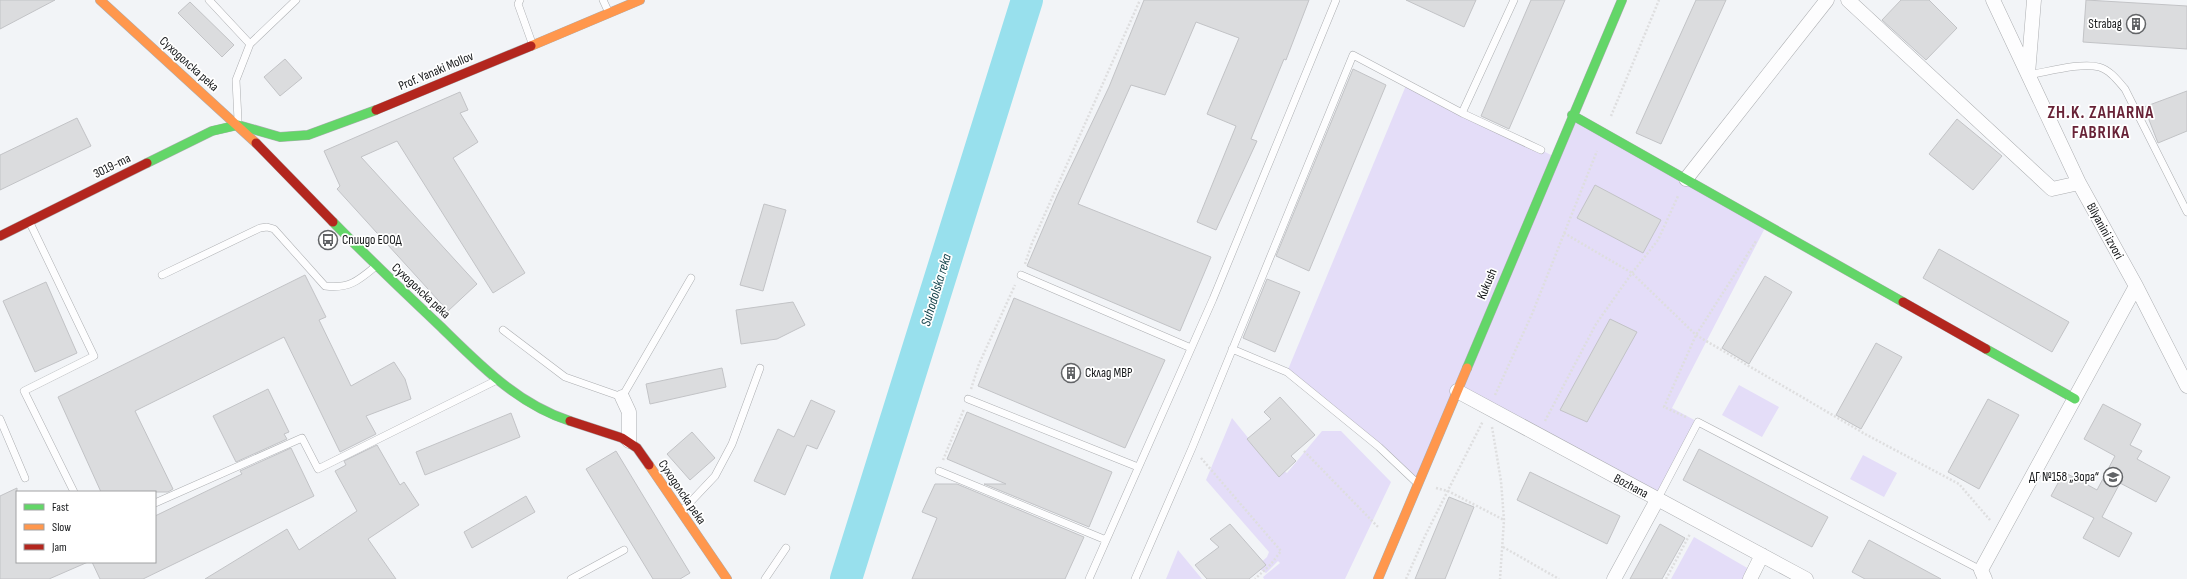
<svg xmlns="http://www.w3.org/2000/svg" width="2187" height="579" font-family="'Sofia Sans Condensed',sans-serif">
  <style>
    .green { fill: #e4ddf8 }
    .lines { fill: none; stroke-linecap: round; stroke-linejoin: round }
    .river { stroke: #98e0ed; stroke-width: 32 }
    .building { fill: #dbdcde; stroke: #c2c3c6 }
    .lane-casing { stroke: #acaeb1; stroke-width: 8 }
    .street-casing { stroke: #acaeb1; stroke-width: 15 }
    .fast-casing { stroke: #acaeb1; stroke-width: 10 }
    .slow-casing { stroke: #acaeb1; stroke-width: 10 }
    .jam-casing { stroke: #acaeb1; stroke-width: 10 }
    .path { stroke: #dededf; stroke-width: 2.5; stroke-dasharray: 2 2; stroke-linecap: butt }
    .lane { stroke: #fdfdfe; stroke-width: 7 }
    .street { stroke: #fdfdfe; stroke-width: 14 }
    .fast { stroke: #63d668; stroke-width: 9 }
    .slow { stroke: #ff974d; stroke-width: 9 }
    .jam { stroke: #b3261e; stroke-width: 9 }
    .labels { text-anchor: middle; dominant-baseline: central; stroke-width: 3.5; stroke-linejoin: round; paint-order: stroke }
    .poi-label { font-size: 13px; fill: #151719; stroke: #fff; text-anchor: end }
    .street-label { font-size: 13px; fill: #151719; stroke: #fff }
    .water-label { font-size: 14px; font-style: italic; fill: #0e3e46; stroke: #fff }
    .district-label { font-size: 17px; font-weight: bold; letter-spacing: 1px; fill: #682337; stroke: #fff }
  </style>
  <rect width="100%" height="100%" fill="#f2f4f7"/>
  <path class="green" d="M1407,83l148,74 17,-42 195,109 -95,184 26,14 -41,78 -200,-109 -39,92 -131,-111z
    M1739,385l40,22 -17,30 -40,-22z
    M1232,418l35,43 20,12 35,-42h19l50,51 -46,97h-81l-1,-2 17,-14 -2,-2 -12,12 -10,-6 11,-10 2,-5 -63,-72z
    M1863,455l34,18 -13,24 -34,-18z
    M1694,537l55,32 -5,10h-73z
    M1178,550l24,29h-36z"/>
  <g class="lines">
    <path class="river" d="M846,579l181,-579"/>
  </g>
  <path class="building" d="M0,0h55l-55,29z
    M1144,0h165l-23,60 -2,-1 -33,80 6,2 -41,89 -19,-8 39,-96 -29,-12 32,-76 -43,-16 -31,73 -34,-10 -53,119 133,53 -31,74 -153,-65 30,-70 52,-109z
    M1406,0h70l-12,27z
    M1531,0h34l-56,129 -28,-13z
    M1696,0h30l-65,144 -25,-11z
    M1901,0h28l28,28 -31,32 -44,-40z
    M2086,0l101,6v43l-104,-7z
    M190,2l44,43 -12,12 -44,-44z
    M285,59l17,19 -22,18 -16,-19z
    M1353,69l33,16 -77,186 -33,-15z
    M2187,91v40l-29,12 -14,-36z
    M460,92l8,18 -8,3 18,29 -25,16 72,115 -32,20 -96,-152 -36,16 116,127 -29,27 -111,-122 3,-3 -16,-35z
    M77,118l14,28 -91,44v-35z
    M1957,119l45,37 -29,34 -44,-36z
    M1595,185l66,35 -18,33 -66,-35z
    M764,204l22,6 -23,81 -23,-6z
    M1939,249l130,73 -17,30 -129,-74z
    M305,275l21,42 -7,3 32,66 43,-24 11,17 6,20 -45,17 10,18 -36,18 -56,-115 -149,74 38,78 -5,3h-67l-43,-95z
    M1765,276l27,16 -43,72 -27,-16z
    M1267,279l33,13 -25,60 -32,-14z
    M46,282l31,71 -42,19 -32,-71z
    M1014,298l151,62 -40,88 -147,-62z
    M793,302l12,23 -28,14 -36,5 -5,-34z
    M1610,319l27,13 -50,90 -27,-12z
    M1876,343l26,14 -41,72 -25,-14z
    M722,368l4,19 -76,17 -4,-20z
    M268,389l21,43 -5,2 3,5 -51,23 -23,-46z
    M1280,397l35,38 -24,21 5,5 -17,16 -32,-38 24,-20 -7,-7z
    M1988,399l31,16 -40,74 -31,-17z
    M811,400l24,11 -18,38 -10,-4 -22,50 -31,-14 24,-52 16,8z
    M2103,404l38,20 -11,21 12,6 -5,8 33,18 -14,25 -36,-19 -18,34 30,16 -13,24 -36,-19 11,-20 -43,-22 13,-24 33,18 18,-34 -31,-17z
    M967,412l145,60 -23,55 -105,-43h22l-59,-25z
    M511,413l9,24 -95,38 -9,-23z
    M692,432l23,26 -25,22 -23,-26z
    M377,445l23,40 4,-3 15,23 -51,34 28,40h-191l82,-50 12,21 58,-39 -22,-40 11,-6 -2,-4z
    M291,448l23,48 -171,83h-43l-8,-17h63v-46l87,-42 -2,-3z
    M1699,449l129,68 -16,30 -129,-67z
    M616,451l74,122 -10,6h-27l-67,-110z
    M1530,472l90,44 -13,28 -90,-44z
    M935,484h22l127,53 -19,42h-153l25,-61 -15,-6z
    M17,488v74h71l-39,17h-49v-83z
    M526,496l9,16 -63,36 -8,-16z
    M1449,497l25,10 -29,72h-30z
    M1230,524l36,41 -17,14h-42l-12,-14 24,-18 -9,-8z
    M1660,524l25,14 -23,41h-32z
    M1869,540l72,39h-76l-13,-7z"/>
  <g class="lines">
    <g class="lane-casing">
      <path id="lane" d="M209,0l41,44
        M520,0l-2,4 14,39
        M603,0l6,13
        M2028,75c19,-3 53,-13 71,-8 11,3 19,14 26,22l62,123
        M1462,113l52,-113
        M238,120l-2,-40 14,-36 46,-44
        M30,223l64,133 -70,35 50,101
        M162,275l98,-47 7,-1 7,2 51,57c24,3 33,-5 51,-20
        M1021,275l170,73
        M503,330l62,47 57,20 69,-119
        M1232,349l55,23 92,75 37,35
        M968,399l170,68
        M0,419l25,59
        M939,471l167,69
        M1657,500l41,-78 283,148
        M155,503l147,-65 16,31 177,-88
        M682,511l33,-35 17,-32 28,-76
        M571,579l53,-29
        M765,579l21,-31
        M1089,579l124,-280 123,-299
        M1135,579l57,-131 161,-393 109,58 79,37"/>
    </g>
    <g class="street-casing">
      <path id="street" d="M1848,0l204,189 27,-6
        M1993,0l86,183 57,103 51,100
        M2028,74l6,-74
        M1686,179l141,-179
        M1457,391l349,188
        M622,397l7,15v29
        M1614,579l43,-79
        M1750,579l12,-24
        M1985,579l-4,-9 155,-284"/>
    </g>
    <g class="fast-casing">
      <path id="fast" d="M1572,115l331,187
        M147,163l65,-32 26,-6 42,12 28,-2 68,-25
        M333,222c35,36 71,70 107,104 39,38 77,78 130,95
        M1986,349l89,50
        M1467,368l155,-368"/>
    </g>
    <g class="slow-casing">
      <path id="slow" d="M100,0l156,143
        M531,46l109,-46
        M649,465l78,114
        M1378,579l89,-211"/>
    </g>
    <g class="jam-casing">
      <path id="jam" d="M376,110l155,-64
        M256,143l77,79
        M0,236l147,-73
        M1903,302l83,47
        M570,421l52,17 15,10 12,17"/>
    </g>
    <path class="path" d="M1611,116l48,-116
      M1564,233l68,40 64,62 169,99 94,50 31,36
      M1025,264l7,-21 108,-243
      M971,389l8,-25 36,-79
      M1495,395l37,-81 65,-163
      M1686,417l-22,-10 32,-72 60,-94
      M1545,421l51,-97 36,-51 26,-33 20,-44
      M1492,427l9,54 3,39 -4,59
      M1304,451l75,77
      M1201,458l80,93 -10,13 -16,15
      M943,460l21,-51
      M1436,488l12,3 56,29
      M1503,547l56,32
      M1406,579l19,-43 58,-115
      M1666,579l24,-45"/>
    <use href="#lane" class="lane"/>
    <use href="#street" class="street"/>
    <use href="#fast" class="fast"/>
    <use href="#slow" class="slow"/>
    <use href="#jam" class="jam"/>
  </g>
  <defs>
    <g id="building-ring" transform="scale(1)"><circle r="9.5" fill="#fff" stroke="#626467" stroke-width="1.5"/><path d="M-4-6H4V6H1V3H-1V6H-4ZM-2.5-4.3h1.7v1.8h-1.7ZM.8-4.3h1.7v1.8H.8ZM-2.5-1h1.7V.8h-1.7ZM.8-1h1.7V.8H.8Z" fill="#626467"/></g>
    <g id="bus-ring" transform="scale(1)"><circle r="9.5" fill="#fff" stroke="#626467" stroke-width="1.5"/><path d="M-5-6H5V4H4V6H2V4H-2V6H-4V4H-5ZM-3.5-4V0h7V-4ZM-3.5 1.2v1.5H-2V1.2ZM2 1.2v1.5H3.5V1.2Z" fill="#626467"/></g>
    <g id="school-ring" transform="scale(1)"><circle r="9.5" fill="#fff" stroke="#626467" stroke-width="1.5"/><path d="M0-5L7-2L0 1L-7-2ZM-4 1L0 2.5L4 1V4Q0 6-4 4Z" fill="#626467"/></g>
  </defs>
  <g fill-rule="evenodd">
    <use href="#building-ring" x="2136" y="24"/>
    <use href="#bus-ring" x="328" y="240"/>
    <use href="#building-ring" x="1071" y="373"/>
    <use href="#school-ring" x="2113" y="477"/>
  </g>
  <g class="labels">
    <g class="poi-label">
      <text x="2122" y="24">Strabag</text>
      <text x="342" y="240" text-anchor="start">Спиидо ЕООД</text>
      <text x="1085" y="373" text-anchor="start">Склад МВР</text>
      <text x="2099" y="477">ДГ №158 „Зора“</text>
    </g>
    <g class="street-label">
      <text transform="translate(189 64) rotate(42)">Суходолска река</text>
      <text transform="translate(436 71) rotate(-23)">Prof. Yanaki Mollov</text>
      <text transform="translate(112 166) rotate(-26)">3019-та</text>
      <text transform="translate(2105 231) rotate(61)">Bilyanini izvori</text>
      <text transform="translate(1487 284) rotate(-67)">Kukush</text>
      <text transform="translate(421 291) rotate(43)">Суходолска река</text>
      <text transform="translate(1631 486) rotate(28)">Bozhana</text>
      <text transform="translate(682 492) rotate(56)">Суходолска река</text>
    </g>
    <g class="water-label">
      <text transform="translate(936 290) rotate(-73)">Suhodolska reka</text>
    </g>
    <g class="district-label">
      <text x="2101" y="113">ZH.K. ZAHARNA<tspan x="2101" dy="20">FABRIKA</tspan></text>
    </g>
  </g>
  <rect x="16" y="491" width="140" height="72" fill="#ffffff" stroke="#a1a2a3"/>
  <rect x="24" y="504" width="20" height="6" fill="#63d668" stroke="#a1a2a3"/>
  <text x="52" y="511" font-size="12" fill="#151719">Fast</text>
  <rect x="24" y="524" width="20" height="6" fill="#ff974d" stroke="#a1a2a3"/>
  <text x="52" y="531" font-size="12" fill="#151719">Slow</text>
  <rect x="24" y="544" width="20" height="6" fill="#b3261e" stroke="#a1a2a3"/>
  <text x="52" y="551" font-size="12" fill="#151719">Jam</text>
</svg>
